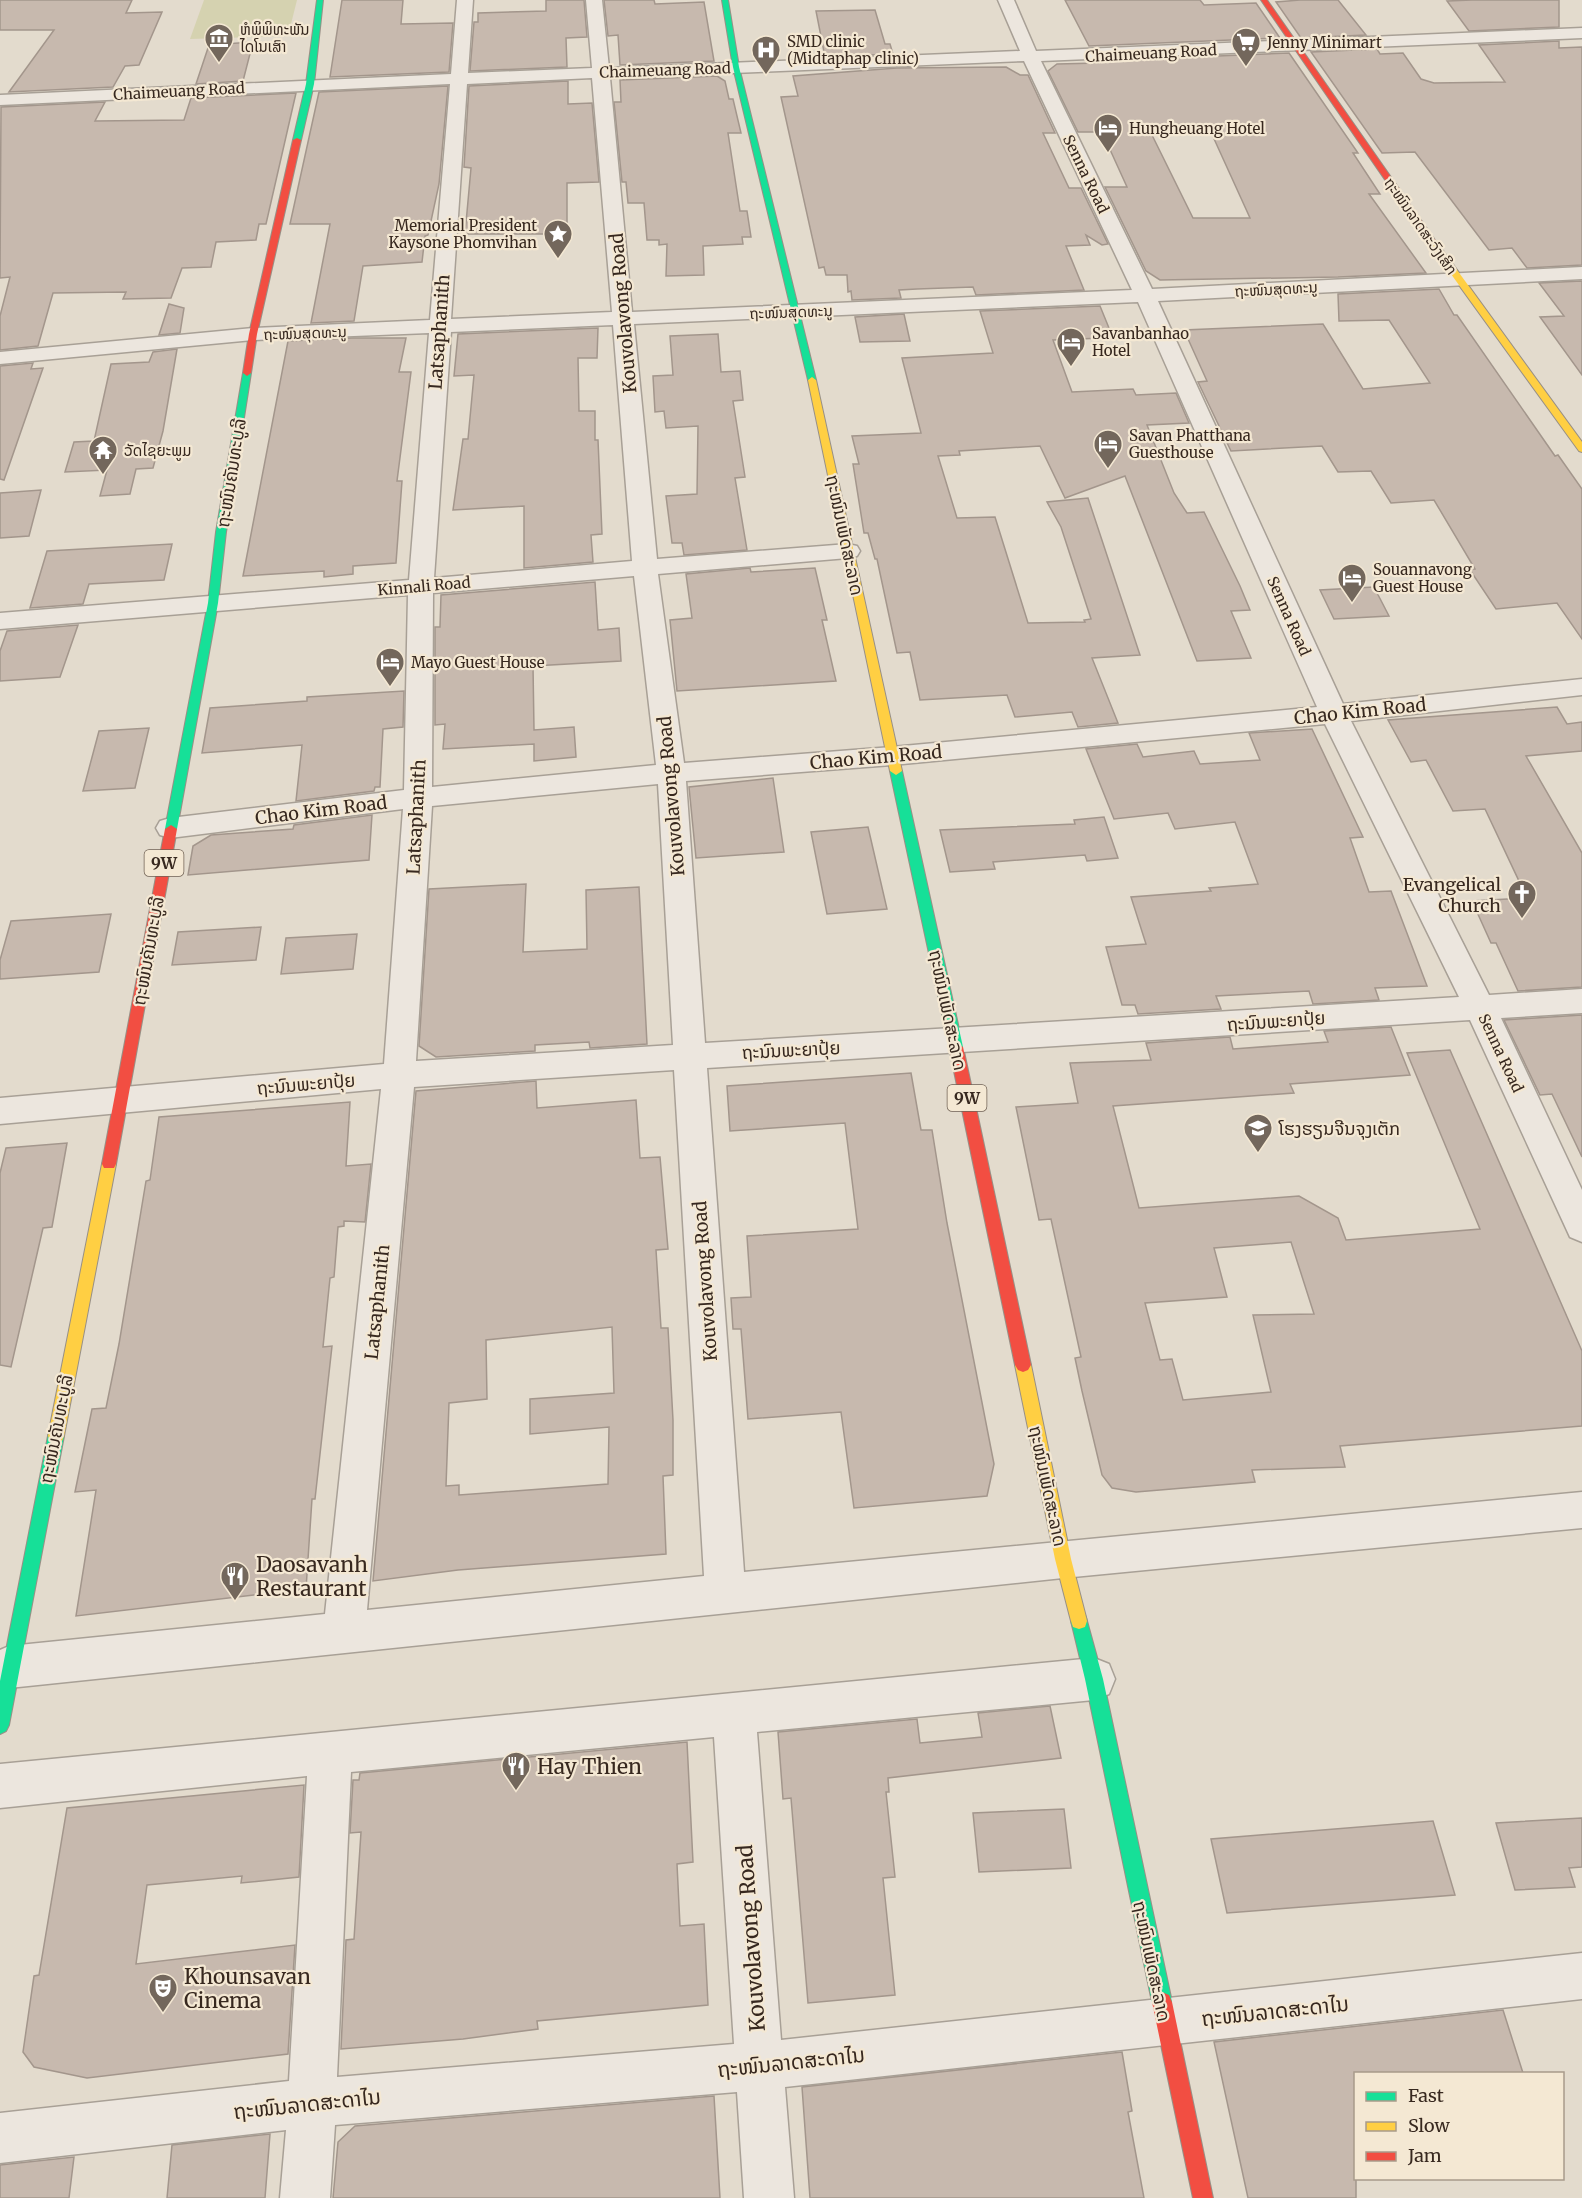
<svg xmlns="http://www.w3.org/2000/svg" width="1582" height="2198" font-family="Merriweather,'Noto Sans Lao',serif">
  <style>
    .green { fill: #d5d2b0 }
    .building { fill: #c7b9ae; stroke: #a3968c; stroke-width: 1.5; fill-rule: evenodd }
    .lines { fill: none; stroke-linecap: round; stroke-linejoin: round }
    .street-casing { stroke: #a8a096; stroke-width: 3 }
    .fast-casing { stroke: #989086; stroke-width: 2 }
    .slow-casing { stroke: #989086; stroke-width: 2 }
    .jam-casing { stroke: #989086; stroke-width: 2 }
    .street { fill: #ece6de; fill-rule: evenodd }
    .fast { fill: #16e098; fill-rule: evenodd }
    .slow { fill: #ffcf43; fill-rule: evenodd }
    .jam { fill: #f24e42; fill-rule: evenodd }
    .labels { text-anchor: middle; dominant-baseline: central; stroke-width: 4.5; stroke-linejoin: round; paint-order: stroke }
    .far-poi-label { font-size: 15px; fill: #37281f; stroke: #f4e8d3; text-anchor: start }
    .far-street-label { font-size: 15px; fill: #37281f; stroke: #f4e8d3 }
    .shield { fill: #f4e8d3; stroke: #706255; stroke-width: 1.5 }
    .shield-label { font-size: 16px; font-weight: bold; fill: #37281f }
    .street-label { font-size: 18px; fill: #37281f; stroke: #f4e8d3 }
    .poi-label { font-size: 18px; fill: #37281f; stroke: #f4e8d3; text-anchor: end }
    .near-poi-label { font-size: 21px; fill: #37281f; stroke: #f4e8d3; text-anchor: start }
    .near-street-label { font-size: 21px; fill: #37281f; stroke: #f4e8d3 }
  </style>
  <rect width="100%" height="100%" fill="#e3dbcd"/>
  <path class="green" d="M204,0h93l-9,36 -98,3z"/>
  <path class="building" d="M0,0h132l-6,13 36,-1 -23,53 -14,1 -12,21 -104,5 45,-62h-54z
    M342,0h61l-2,24 52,-1 -4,49 -119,5z
    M546,0h38l3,37 -21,1 1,29 -97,4 4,-49h4v-9l68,-2z
    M604,0h50l1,4 49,-2 10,59 -94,4 -2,-30 -10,1z
    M1065,0h135l4,5 52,-2 24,35 -191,8z
    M1300,0h38l28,35 -65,3 -25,-36z
    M1472,0h87v27l-90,4 -22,-30z
    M875,10l10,34h5l3,10 -68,3 -9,-46z
    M1559,41v7l23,-1v218l-55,3 -15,-20 -23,2 -74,-98 -33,1 -71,-101 66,-3 3,5 23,-1 18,26 13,4 71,-1 -26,-37z
    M253,42l-10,39 -47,3 13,-39z
    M1289,53l69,100h-5l27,41h-11l57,79 -88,4 -178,3 -14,-9 -41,-84h22l-25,-55h-24l-30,-61 9,-7 41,-1 -1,-2zM1210,130l40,88h-57l-43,-87z
    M1006,67l14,8h8l27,58h-12l26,55h12l27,56 -6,1 -16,-10 4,10 -24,1 18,44 -108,5 -3,-8 -56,2 -18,1 2,8 -49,2 -1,-9 -3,1 -1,-17h-21l-2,-8 -5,1 -38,-171 17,-1 -5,-20 104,-8z
    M717,76l8,5 4,18h4l8,34h-13l12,78h7l4,26h-9l1,7 -40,2 1,29 -38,1 1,-32 -8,1v-5h-12l-3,-37h-16l-2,-21h-4l-8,-80h7l-1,-22z
    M568,81v23l24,-1 7,79 -32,1v40h-12v11h-90l6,-66 -7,-1 5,-81z
    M448,86l-9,98 -11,51 -3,1 -3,26 -59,4 -9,55 -43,2 19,-99h-40l29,-132z
    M296,93l-30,131h-7l-3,16 -40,2 -5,25 -29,1 -11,30 -48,1 3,-7 -73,1 -15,53 -38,4v-34l10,-39 -10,1 1,-171 104,-5 -10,19 89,-1 7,-22z
    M1582,281v94l-42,-58 24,-1 -25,-33z
    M1439,289l15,26h3l98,141 3,-1 24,34v150l-25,-36 -61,6 -26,-39 5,-1 -41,-69 -43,3 -20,-32 -33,1 -16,-26 -91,5 -33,-69 9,-1 -23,-51 139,-6 40,65 67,-6 -41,-63 -50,1 -1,-27z
    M169,304l15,4 -4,25 -21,2z
    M1100,306l11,27h-9l1,5 -50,2 19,52 61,-3 3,6 40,-2 13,30 -42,2 27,68 13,20 17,-1 36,74 10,24 -19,1 20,47 -54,3 -72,-185 -60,22 -25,-52 -81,5 1,4 -22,1 19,62 38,-1 33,106 57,-1 -1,-2 7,-1 -30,-92 -14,-25 41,-4 52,157 -48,3 26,65 -40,4 -6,-15 -57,5 -8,-22 -87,5 -10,-48 -13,1 -20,-94h-2l-7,-26h-4l-11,-69h6l-7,-28 69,-3 -19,-75 91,-5 -13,-42z
    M904,314l6,27 -50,1 -5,-25z
    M598,328l-1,30h-19l1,53h16v29h3l4,94 -11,1 2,27 -69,6v-62l-71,4 10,-71h5l6,-64 -20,1 4,-42z
    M718,334l3,38 19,-1 3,29 -10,1 12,76 -10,1 12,72 -63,5 -2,-12h-10l-6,-47 31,-2 1,-68 -32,2 -2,-17 -9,1 -2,-36 20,-1 -3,-39z
    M352,338h54l-7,34h12l-14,109h5l-6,82 -43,3v8l-29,3v-6l-81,5 45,-235z
    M177,349l-14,82 -10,37 -17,1 -6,25 -30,2 7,-26 -42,2 9,-30 20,-1 17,-77 38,-2 4,-10z
    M33,363l-2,6 12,-1 -39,112 -4,-1v-113z
    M41,490l-12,46 -29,2v-45z
    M172,544l-8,36 -75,4 -6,20 -53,4 17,-57z
    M750,568l1,4 64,-4 12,52h-5l14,61 -159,10 -7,-71 22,-2 -6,-44z
    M595,582l3,48 21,-2 2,33 -88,5 1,64 40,-3 2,30 -42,4v-17l-91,5 2,-25 -10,1v-98h5l1,-32z
    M1374,587l15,29 -55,3 -14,-29z
    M78,625l-18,52 -60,4v-30l7,-20z
    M404,691l-1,36 -20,2 -3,58h-5l-1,4 -78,10 6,-56 -100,8 8,-45 97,-7v-4z
    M1557,707l10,17 15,-2v29l-56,5 56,97v134l-64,4 -22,-48h-5l-19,-42 55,-3 -42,-89 -32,2 -27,-51 -15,2 -23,-42z
    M149,728l-14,60 -52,3 16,-60z
    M1312,729l51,108 -13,1 19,54 22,-1 36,95 -52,2 4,12 -66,4 -4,-13 -93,5 5,13 -83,5 -3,-9h-13l-16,-58 40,-3 -15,-47 80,-6 -2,-3 49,-4 -23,-62 -60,7 -7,-16 -54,6 -28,-70 51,-5 6,13 51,-6 6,13 60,-4 -11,-27z
    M773,778l11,74 -88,6 -7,-71z
    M372,815l-3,45 -181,15 5,-29 18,-11 82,-6 1,-4z
    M1104,817l14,41 -31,3 -2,-6 -92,7 2,7 -45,3 -10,-42 135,-6 -1,-4z
    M868,827l19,82 -60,5 -16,-82z
    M526,884l-3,68 64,-3 -1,-59 53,-3 8,157 -57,4 -1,-6 -54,3v6l-99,6 -17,-11 10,-157z
    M111,914l-12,58 -99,7v-19l11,-39z
    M261,927l-5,33 -84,5 6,-33z
    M357,934l-4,35 -72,5 5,-36z
    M1582,1015v142l-30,-63 -12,1 -36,-75z
    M1391,1027l19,48 -120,9 4,9 -181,13 26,102 160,-12 39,22 8,22 134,-11 -73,-176 43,-3 132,301v75l-242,20 5,21 -93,3 3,12 -119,10 -24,-4 -10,-13 -20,-84 -7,-33 6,-1 -30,-138 -12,1 -23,-113 62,-4 -8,-40 81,-3 -5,-17 84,-6 3,12 95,-7 -4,-11zM1291,1242l23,72 -61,1 18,77 -88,8 -11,-41 -12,1 -15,-57 82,-6 -13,-49z
    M911,1073l10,57h11l15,93 47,241 -7,32 -133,12 -13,-96 -93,7 -7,-90h-8l-2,-31 20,-1 -4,-61 111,-7 -13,-106 -115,8 -3,-45z
    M536,1081l1,27 99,-8 4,58 20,-1 8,92 -12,1 5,78h7l5,92v55l-10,1 3,78 -208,16 -85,11 43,-490zM612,1327l2,66 -84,6v35l79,-7 -1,57 -149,11v-10l-13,1 3,-83 38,-4 -1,-59z
    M350,1102l-4,64 25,-2 -6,58 -21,-1v5l-6,1 -4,50 -4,1 -7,69 9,-1 -17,153h-3l-6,90 -230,27 20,-126 -21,2 17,-83 14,-1 13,-64 27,-163 4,-1 9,-63z
    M67,1143l-15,84 -9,1 -32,139 -11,-2v-192l6,-25z
    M1050,1706l11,52 -173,20 1,14h-3l9,85 -12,1 12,117 -87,8 -17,-205 -8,1 -5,-67 139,-13 3,24 62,-6 -4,-24z
    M687,1742l6,120 -16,2 3,62 24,-2 4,81 -171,16 1,8 -75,10 -122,10 5,-109 8,-1 7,-107 -11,1 3,-53h6l1,-7z
    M304,1785l-5,92 -58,6 1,-7 -95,9 -11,79 159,-19 -7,109 -201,24 -53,-11 -11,-15 11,-76 5,-1 28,-167z
    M1064,1809l7,59 -92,4 -6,-59z
    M1582,1818v49l-13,1 6,19 -60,3 -19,-67z
    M1433,1821l22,74 -228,18 -16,-74z
    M1503,2010l20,63h-167v125h-108l-34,-156z
    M1122,2052l10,59 -4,1 16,86h-334l-8,-111z
    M714,2096l6,102h-387l5,-56 17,-16z
    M270,2134l-5,64h-98l5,-53z
    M74,2157l-5,41h-69v-33z"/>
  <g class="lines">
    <g class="street-casing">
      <path id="street" d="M457,0h16l-5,73 124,-5 -6,-68h16l7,68 411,-17 -22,-51h16l22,51 546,-23v10l-541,23 111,228 430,-22v12l-424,22 185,403 239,-25v16l-231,26 138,274 93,-6v24l-81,5 81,172v52l-12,-5 -100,-217 -763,48 37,504 838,-80v36l-519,50 -1054,110 -9,-4v-34l9,-4 316,-32 56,-525 -381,35v-26l384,-34 19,-255 -233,29 -10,-3 -4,-7 4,-7 10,-3 234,-28 4,-195 -408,34v-16l409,-33 20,-247 -176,7 -253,24v-12l253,-24 177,-8 20,-236 -450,21v-10l451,-21zM1024,61l108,229 -500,22 -22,-234zM592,78l20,234 -161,7 16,-235zM1138,302l179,405 -425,40 -208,16 -26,-189 190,-16 9,-2 3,-5 -3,-5 -9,-2 -191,15 -23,-235zM613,325l19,236 -198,17 17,-246zM634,576l22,189 -224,22 1,-194zM1325,724l134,273 -754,46 -19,-262 206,-16zM658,784l15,261 -257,16 16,-255zM674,1070l30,506 -337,34 47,-523z
        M1094,1658l15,6 6,15 -6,15 -15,6 -337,32 24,308 801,-87v46l-797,88 9,111h-50l-7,-106 -402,33 -5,73h-50l6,-68 -286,33v-50l289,-32 18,-305 -307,32v-44zM714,1737l20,307 -397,33 14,-305z"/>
    </g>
    <g class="fast-casing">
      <path id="fast" d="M317,0h6l-9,84 -13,56 -4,2 -4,-2 13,-56z
        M722,0h6l11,67 77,313 -4,3 -4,-3 -75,-313z
        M247,370l4,3 -25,159 -8,71 -41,226 -6,4 -6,-4 43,-226 8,-71 27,-159z
        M896,767l6,4 61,276 -7,5 -7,-5 -59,-276z
        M56,1429l6,2 2,5 -55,289 -3,6 -6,3v-53l48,-245 2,-5z
        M1079,1613l6,2 2,6 16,58 69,323 -3,7 -7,3 -7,-3 -3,-7 -67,-323 -14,-58 2,-6z"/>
    </g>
    <g class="slow-casing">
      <path id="slow" d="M1430,241h6l146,201v10l-3,-1 -149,-206z
        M812,377l4,3 86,391 -6,4 -6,-4 -82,-391z
        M109,1158l5,2 2,4 -52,272 -2,5 -6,2 -6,-2 -2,-5 54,-272 2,-4z
        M1023,1358l5,2 3,5 40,194 16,62 -2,6 -6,2 -6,-2 -2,-6 -16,-62 -40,-194 3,-5z"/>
    </g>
    <g class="jam-casing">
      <path id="jam" d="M1261,0h6l170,243 -1,2h-6z
        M297,138l4,2 -44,194 -6,39 -4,3 -4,-3 6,-39 44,-194z
        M171,825l6,4 -61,335 -2,4h-10l-2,-4 63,-335z
        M956,1042l7,5 68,318 -3,5 -5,2 -5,-2 -3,-5 -66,-318z
        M1162,1992l7,3 3,7 41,196h-20l-41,-196 3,-7z"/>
    </g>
    <use href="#street" class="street"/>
    <use href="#fast" class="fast"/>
    <use href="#slow" class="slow"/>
    <use href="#jam" class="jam"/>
  </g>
  <defs>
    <g id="museum-pin" transform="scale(1.5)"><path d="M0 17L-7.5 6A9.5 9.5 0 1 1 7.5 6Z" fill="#73675c" stroke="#f4e8d3"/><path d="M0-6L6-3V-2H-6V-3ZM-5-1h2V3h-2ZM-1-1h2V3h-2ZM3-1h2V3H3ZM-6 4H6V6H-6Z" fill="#fff"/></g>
    <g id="supermarket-pin" transform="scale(1.5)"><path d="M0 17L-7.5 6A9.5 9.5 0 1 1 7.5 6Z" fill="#73675c" stroke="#f4e8d3"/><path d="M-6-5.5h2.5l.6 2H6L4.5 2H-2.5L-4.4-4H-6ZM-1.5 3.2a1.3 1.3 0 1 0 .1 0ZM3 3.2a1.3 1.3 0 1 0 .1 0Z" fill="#fff"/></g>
    <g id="hospital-pin" transform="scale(1.5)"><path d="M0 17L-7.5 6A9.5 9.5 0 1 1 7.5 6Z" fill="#73675c" stroke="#f4e8d3"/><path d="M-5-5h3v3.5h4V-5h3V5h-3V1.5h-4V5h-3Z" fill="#fff"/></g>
    <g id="hotel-pin" transform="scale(1.5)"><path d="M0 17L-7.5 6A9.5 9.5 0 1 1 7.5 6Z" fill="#73675c" stroke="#f4e8d3"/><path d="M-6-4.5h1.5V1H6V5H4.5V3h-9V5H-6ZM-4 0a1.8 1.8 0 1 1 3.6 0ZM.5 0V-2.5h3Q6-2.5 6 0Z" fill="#fff"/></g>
    <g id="sight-pin" transform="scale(1.5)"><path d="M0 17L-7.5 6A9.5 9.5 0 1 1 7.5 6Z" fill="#73675c" stroke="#f4e8d3"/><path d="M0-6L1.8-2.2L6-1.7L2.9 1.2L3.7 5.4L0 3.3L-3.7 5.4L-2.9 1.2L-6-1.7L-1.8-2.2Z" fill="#fff"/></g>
    <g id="temple-pin" transform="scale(1.5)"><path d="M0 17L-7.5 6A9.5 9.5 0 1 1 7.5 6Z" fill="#73675c" stroke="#f4e8d3"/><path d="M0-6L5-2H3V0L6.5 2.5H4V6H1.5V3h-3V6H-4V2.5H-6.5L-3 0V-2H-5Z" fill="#fff"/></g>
    <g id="church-pin" transform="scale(1.5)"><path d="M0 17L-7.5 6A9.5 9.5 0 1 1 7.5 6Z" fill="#73675c" stroke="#f4e8d3"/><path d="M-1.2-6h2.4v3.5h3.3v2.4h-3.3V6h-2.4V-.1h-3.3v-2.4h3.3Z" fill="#fff"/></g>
    <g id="school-pin" transform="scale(1.5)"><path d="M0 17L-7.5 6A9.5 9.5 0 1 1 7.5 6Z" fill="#73675c" stroke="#f4e8d3"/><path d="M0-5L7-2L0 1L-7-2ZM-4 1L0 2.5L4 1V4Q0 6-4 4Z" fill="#fff"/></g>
    <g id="restaurant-pin" transform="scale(1.5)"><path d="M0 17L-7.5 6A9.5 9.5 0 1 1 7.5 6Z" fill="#73675c" stroke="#f4e8d3"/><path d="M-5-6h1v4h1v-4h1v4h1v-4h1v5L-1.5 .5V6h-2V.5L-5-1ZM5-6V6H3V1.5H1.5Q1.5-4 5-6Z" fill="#fff"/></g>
    <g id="theatre-pin" transform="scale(1.5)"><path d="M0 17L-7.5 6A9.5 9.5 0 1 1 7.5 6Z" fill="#73675c" stroke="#f4e8d3"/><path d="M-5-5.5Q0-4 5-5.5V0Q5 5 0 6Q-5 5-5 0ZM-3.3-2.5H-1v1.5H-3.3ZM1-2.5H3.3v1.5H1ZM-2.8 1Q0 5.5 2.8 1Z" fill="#fff"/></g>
  </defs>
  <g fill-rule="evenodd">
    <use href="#museum-pin" x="219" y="38"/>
    <use href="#supermarket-pin" x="1246" y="42"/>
    <use href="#hospital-pin" x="766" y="50"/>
    <use href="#hotel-pin" x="1108" y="128"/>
    <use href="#sight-pin" x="558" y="234"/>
    <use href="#hotel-pin" x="1071" y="342"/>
    <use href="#hotel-pin" x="1108" y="444"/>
    <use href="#temple-pin" x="103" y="450"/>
    <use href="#hotel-pin" x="1352" y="578"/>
    <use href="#hotel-pin" x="390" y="662"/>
    <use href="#church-pin" x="1522" y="894"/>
    <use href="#school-pin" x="1258" y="1128"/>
    <use href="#restaurant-pin" x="235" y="1576"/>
    <use href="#restaurant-pin" x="516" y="1766"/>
    <use href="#theatre-pin" x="163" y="1988"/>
  </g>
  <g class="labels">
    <g class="far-poi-label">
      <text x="240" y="29">ຫໍພິພິທະພັນ<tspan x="240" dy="17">ໄດໂນເສົາ</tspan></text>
      <text x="787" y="41">SMD clinic<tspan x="787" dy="17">(Midtaphap clinic)</tspan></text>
      <text x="1267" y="42">Jenny Minimart</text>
      <text x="1129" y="128">Hungheuang Hotel</text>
      <text x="537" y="225" text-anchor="end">Memorial President<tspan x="537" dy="17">Kaysone Phomvihan</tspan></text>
      <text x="1092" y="333">Savanbanhao<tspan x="1092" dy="17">Hotel</tspan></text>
      <text x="1129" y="435">Savan Phatthana<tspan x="1129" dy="17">Guesthouse</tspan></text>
      <text x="124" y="450">ວັດໄຊຍະພູມ</text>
      <text x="1373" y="569">Souannavong<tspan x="1373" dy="17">Guest House</tspan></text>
      <text x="411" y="662">Mayo Guest House</text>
    </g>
    <g class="far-street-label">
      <text transform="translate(1151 53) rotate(-3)">Chaimeuang Road</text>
      <text transform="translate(665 70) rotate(-2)">Chaimeuang Road</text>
      <text transform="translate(179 91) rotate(-3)">Chaimeuang Road</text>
      <text transform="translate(1086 174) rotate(64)">Senna Road</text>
      <text transform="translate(1421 226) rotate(55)">ຖະໜົນລາດສະວົງເສິກ</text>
      <text transform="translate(1276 289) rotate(-3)">ຖະໜົນສຸດທະນູ</text>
      <text transform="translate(791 312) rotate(-2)">ຖະໜົນສຸດທະນູ</text>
      <text transform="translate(305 333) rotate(-2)">ຖະໜົນສຸດທະນູ</text>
      <text transform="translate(424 586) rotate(-5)">Kinnali Road</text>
      <text transform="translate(1289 616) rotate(66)">Senna Road</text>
      <text transform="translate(1501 1053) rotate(65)">Senna Road</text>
    </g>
    <g class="shield">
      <rect x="144.5" y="850" width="39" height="26" rx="4.5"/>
      <rect x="947.5" y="1085" width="39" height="26" rx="4.5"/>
    </g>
    <g class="shield-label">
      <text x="164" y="863">9W</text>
      <text x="967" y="1098">9W</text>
    </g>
    <g class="street-label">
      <text transform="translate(623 313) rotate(-95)">Kouvolavong Road</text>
      <text transform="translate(439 332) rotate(-86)">Latsaphanith</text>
      <text transform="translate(231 473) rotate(-81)">ຖະໜົນຄັນທະບູລີ</text>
      <text transform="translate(845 535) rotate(78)">ຖະໜົນເພັດສະລາດ</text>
      <text transform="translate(1360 711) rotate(-6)">Chao Kim Road</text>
      <text transform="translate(876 757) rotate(-5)">Chao Kim Road</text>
      <text transform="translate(671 796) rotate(-95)">Kouvolavong Road</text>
      <text transform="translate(321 810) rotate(-7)">Chao Kim Road</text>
      <text transform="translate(416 817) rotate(-87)">Latsaphanith</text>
      <text transform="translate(148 951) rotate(-80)">ຖະໜົນຄັນທະບູລີ</text>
      <text transform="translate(948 1010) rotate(78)">ຖະໜົນເພັດສະລາດ</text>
      <text transform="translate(1276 1021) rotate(-4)">ຖະນົນພະຍາປຸ້ຍ</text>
      <text transform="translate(791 1050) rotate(-3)">ຖະນົນພະຍາປຸ້ຍ</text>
      <text transform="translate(306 1084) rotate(-5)">ຖະນົນພະຍາປຸ້ຍ</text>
      <text transform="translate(705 1281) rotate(-94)">Kouvolavong Road</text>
      <text transform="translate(377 1302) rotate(-84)">Latsaphanith</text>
      <text transform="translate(56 1429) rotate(-79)">ຖະໜົນຄັນທະບູລີ</text>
      <text transform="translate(1048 1486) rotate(78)">ຖະໜົນເພັດສະລາດ</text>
      <text transform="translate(1152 1961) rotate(78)">ຖະໜົນເພັດສະລາດ</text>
    </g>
    <g class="poi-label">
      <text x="1501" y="884">Evangelical<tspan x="1501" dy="21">Church</tspan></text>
      <text x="1279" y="1128" text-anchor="start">ໂຮງຮຽນຈີນຈຸງເຕັກ</text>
    </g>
    <g class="near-poi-label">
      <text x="256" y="1564">Daosavanh<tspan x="256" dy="24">Restaurant</tspan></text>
      <text x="537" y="1766">Hay Thien</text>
      <text x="184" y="1976">Khounsavan<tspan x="184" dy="24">Cinema</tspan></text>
    </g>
    <g class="near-street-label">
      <text transform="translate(751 1938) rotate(-94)">Kouvolavong Road</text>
      <text transform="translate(1275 2011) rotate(-6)">ຖະໜົນລາດສະດາໄນ</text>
      <text transform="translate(791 2062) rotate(-6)">ຖະໜົນລາດສະດາໄນ</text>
      <text transform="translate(307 2104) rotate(-6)">ຖະໜົນລາດສະດາໄນ</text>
    </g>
  </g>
  <rect x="1354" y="2072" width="210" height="108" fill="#f4e8d3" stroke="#a89b8b" stroke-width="1.5"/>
  <rect x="1366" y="2092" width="30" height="9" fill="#16e098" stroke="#a89b8b" stroke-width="1.5"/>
  <text x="1408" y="2102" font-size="18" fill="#37281f">Fast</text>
  <rect x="1366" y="2122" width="30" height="9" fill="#ffcf43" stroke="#a89b8b" stroke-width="1.5"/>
  <text x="1408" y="2132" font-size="18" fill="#37281f">Slow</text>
  <rect x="1366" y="2152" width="30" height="9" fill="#f24e42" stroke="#a89b8b" stroke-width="1.5"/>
  <text x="1408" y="2162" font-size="18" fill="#37281f">Jam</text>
</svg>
